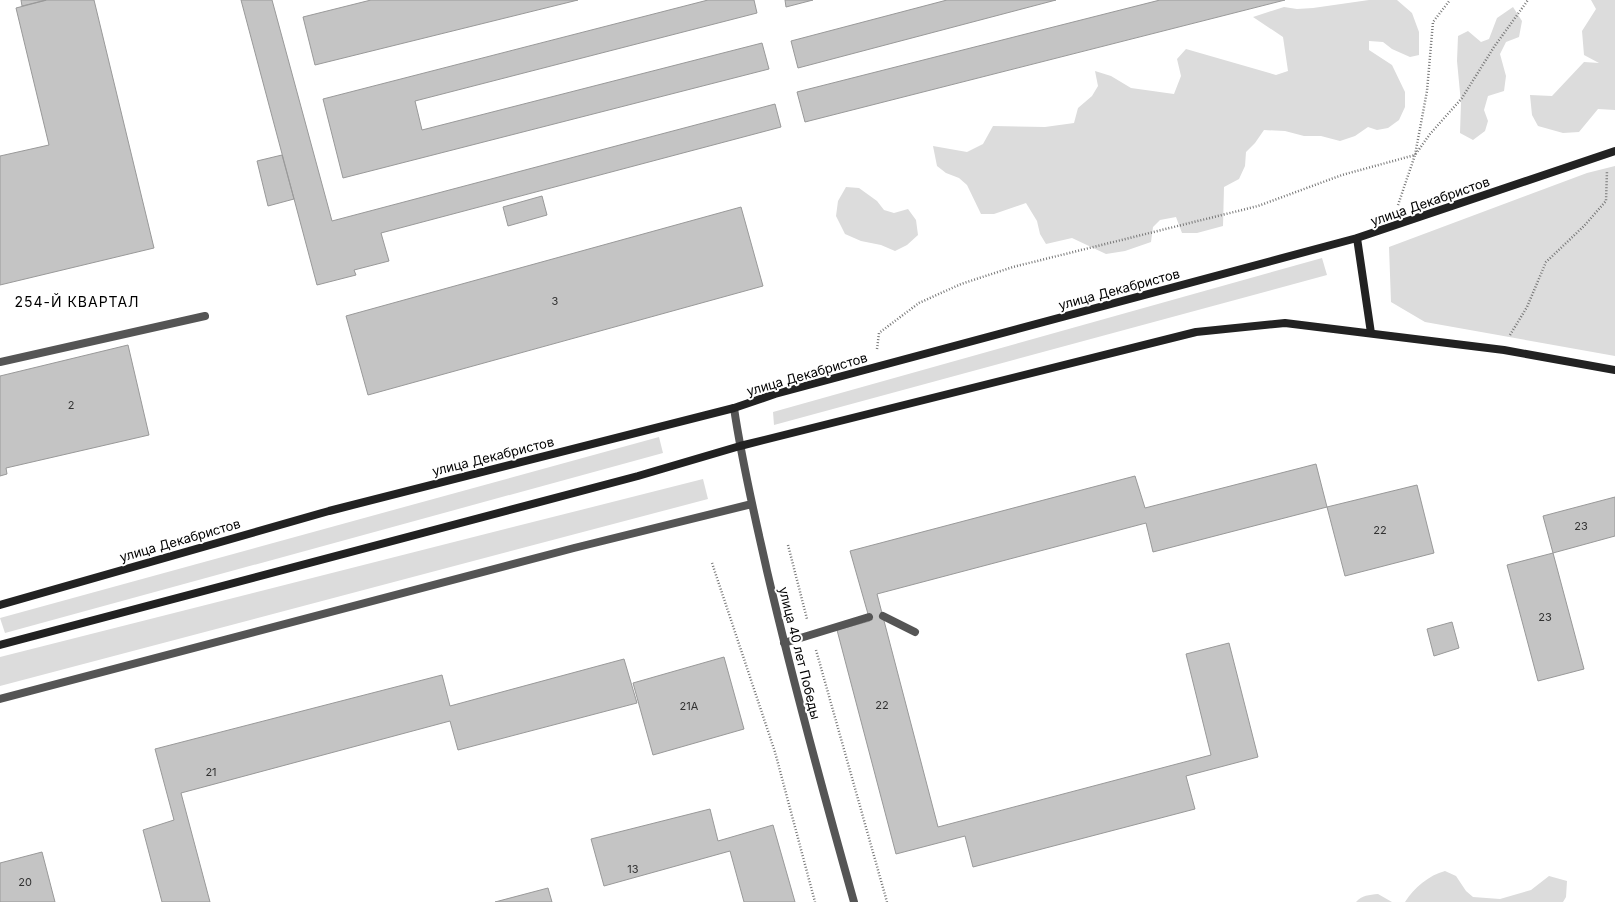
<svg xmlns="http://www.w3.org/2000/svg" width="1615" height="902" font-family="Inter,sans-serif">
  <style>
    .green { fill: #dcdcdc }
    .building { fill: #c4c4c4; stroke: #999 }
    .lines { fill: none; stroke-linecap: round; stroke-linejoin: round }
    .path { stroke: #777; stroke-width: 2.5; stroke-dasharray: 1 2; stroke-linecap: butt }
    .lane { stroke: #555; stroke-width: 8 }
    .street { stroke: #555; stroke-width: 8 }
    .secondary { stroke: #222; stroke-width: 8 }
    .labels { text-anchor: middle; dominant-baseline: central; stroke-width: 4; stroke-linejoin: round; paint-order: stroke }
    .number-label { font-size: 11px; fill: #313131 }
    .street-label { font-size: 13px; fill: #000; stroke: #fff }
    .neighbourhood-label { font-size: 14px; letter-spacing: 1px; fill: #000; stroke: #fff }
  </style>
  <rect width="100%" height="100%" fill="#fff"/>
  <path class="green" d="M1369,0h28l15,13 7,19v23l-9,2 -18,-8 -9,-7 -14,-1v9l23,15 13,27v15l-6,13 -11,8 -11,2 -9,-3 -13,9 -15,5 -19,-5h-17l-19,-5 -21,-1 -9,13 -9,9 -1,14 -6,13 -15,8 -1,39 -26,7h-15l-6,-16 -16,3 -7,7 -2,15 -26,9 -19,3 -34,-16 -26,6 -6,-10 -3,-13 -11,-18 -32,11h-13l-14,-29 -8,-7 -13,-5 -9,-7 -4,-20 34,6 16,-8 10,-18 52,1 29,-4 4,-15 14,-12 6,-10 -3,-15 16,5 20,12 43,6 7,-18 -4,-17 9,-10 90,26 12,-4 -5,-34 -30,-20 31,-10 13,2 16,-1z
    M1591,0h24v110l-17,-1 -19,23 -16,1 -25,-7 -6,-11 -2,-20 22,1 32,-34 15,1 -15,-8 -2,-24 14,-22z
    M1513,7l9,14 -3,16 -13,5 -6,12 6,22 -2,15 -16,5 -4,14 4,11 -3,10 -12,9 -13,-7 1,-30 -4,-42 1,-25 10,-5 13,11 8,-3 8,-21z
    M1615,166v190l-190,-34 -34,-20 -2,-55 198,-74z
    M846,187l13,1 18,13 7,9 10,3 14,-4 8,11 2,15 -11,10 -12,6 -14,-6 -20,-4 -16,-7 -9,-18 2,-15z
    M1322,258l5,17 -553,150 -1,-13z
    M659,437l4,16 -658,180 -5,-15z
    M703,479l5,20 -708,187v-29z
    M1445,871l11,5 10,15 7,6 27,2 31,-9 18,-14 18,5 -1,16 -3,5h-158c9,-14 24,-27 40,-31z
    M1378,894l14,8h-36c6,-7 13,-7 22,-8z"/>
  <path class="building" d="M21,0h25l-24,6z
    M47,0h47l60,248 -154,37v-129l49,-11 -33,-137z
    M241,0h31l60,221 443,-117 6,23 -400,106 8,28 -35,9 2,5 -39,10z
    M371,0h207l-263,65 -12,-48z
    M708,0h46l3,13 -342,88 7,29 340,-87 7,26 -426,109 -20,-79z
    M785,0h28l-27,7z
    M947,0h109l-258,68 -7,-27z
    M1160,0h125l-480,122 -8,-30z
    M282,155l12,44 -26,7 -11,-45z
    M542,196l5,19 -39,11 -5,-19z
    M741,207l22,79 -395,109 -22,-79z
    M128,345l21,90 -143,33 1,6 -7,2v-100z
    M1316,464l11,43 -174,45 -7,-29 -269,71 61,233 273,-72 -25,-101 43,-11 29,114 -72,19 9,33 -222,58 -8,-31 -69,18 -59,-224 33,-9 -20,-70 285,-75 10,32z
    M1417,485l17,68 -89,23 -18,-69z
    M1615,497v39l-62,17 -10,-37z
    M1553,553l31,116 -46,12 -31,-116z
    M1452,622l7,26 -25,8 -7,-27z
    M724,657l20,72 -91,26 -20,-72z
    M624,659l13,44 -179,47 -8,-29 -269,72 29,109h-48l-19,-72 31,-10 -19,-71 287,-74 8,31z
    M710,809l8,32 55,-16 22,77h-51l-14,-51 -126,35 -13,-47z
    M42,852l13,50h-55v-39z
    M548,888l4,14h-57z"/>
  <g class="lines">
    <path class="path" d="M1398,205l17,-50 15,-21 32,-36 32,-51 34,-47
      M1510,335l17,-28 19,-45 38,-36 22,-25 1,-30
      M877,349l2,-16 40,-30 42,-19 52,-17 245,-61 84,-31 73,-20 12,-64 6,-69 17,-22
      M788,545l19,74
      M712,563l63,189 40,150
      M816,650l71,252"/>
    <path class="lane" d="M0,362l205,-46
      M883,616l32,16
      M784,643l85,-26"/>
    <path class="street" d="M734,408c8,55 21,109 33,163 26,111 56,221 87,331
      M0,699l574,-151 178,-44"/>
    <path class="secondary" d="M1357,238l14,95
      M0,605l329,-94 405,-103 41,-14 582,-156 258,-87
      M0,645l638,-169 102,-30 456,-114 89,-9 219,27 111,20"/>
  </g>
  <g class="labels">
    <g class="number-label">
      <text x="555" y="301">3</text>
      <text x="71" y="405">2</text>
      <text x="1581" y="526">23</text>
      <text x="1380" y="530">22</text>
      <text x="1545" y="617">23</text>
      <text x="882" y="705">22</text>
      <text x="689" y="706">21А</text>
      <text x="211" y="772">21</text>
      <text x="633" y="869">13</text>
      <text x="25" y="882">20</text>
    </g>
    <g class="street-label">
      <text transform="translate(1430 201) rotate(-19)">улица Декабристов</text>
      <text transform="translate(1119 289) rotate(-15)">улица Декабристов</text>
      <text transform="translate(807 374) rotate(-16)">улица Декабристов</text>
      <text transform="translate(493 456) rotate(-14)">улица Декабристов</text>
      <text transform="translate(180 540) rotate(-16)">улица Декабристов</text>
      <text transform="translate(800 653) rotate(76)">улица 40 лет Победы</text>
    </g>
    <g class="neighbourhood-label">
      <text x="77" y="301">254-Й КВАРТАЛ</text>
    </g>
  </g>
</svg>
